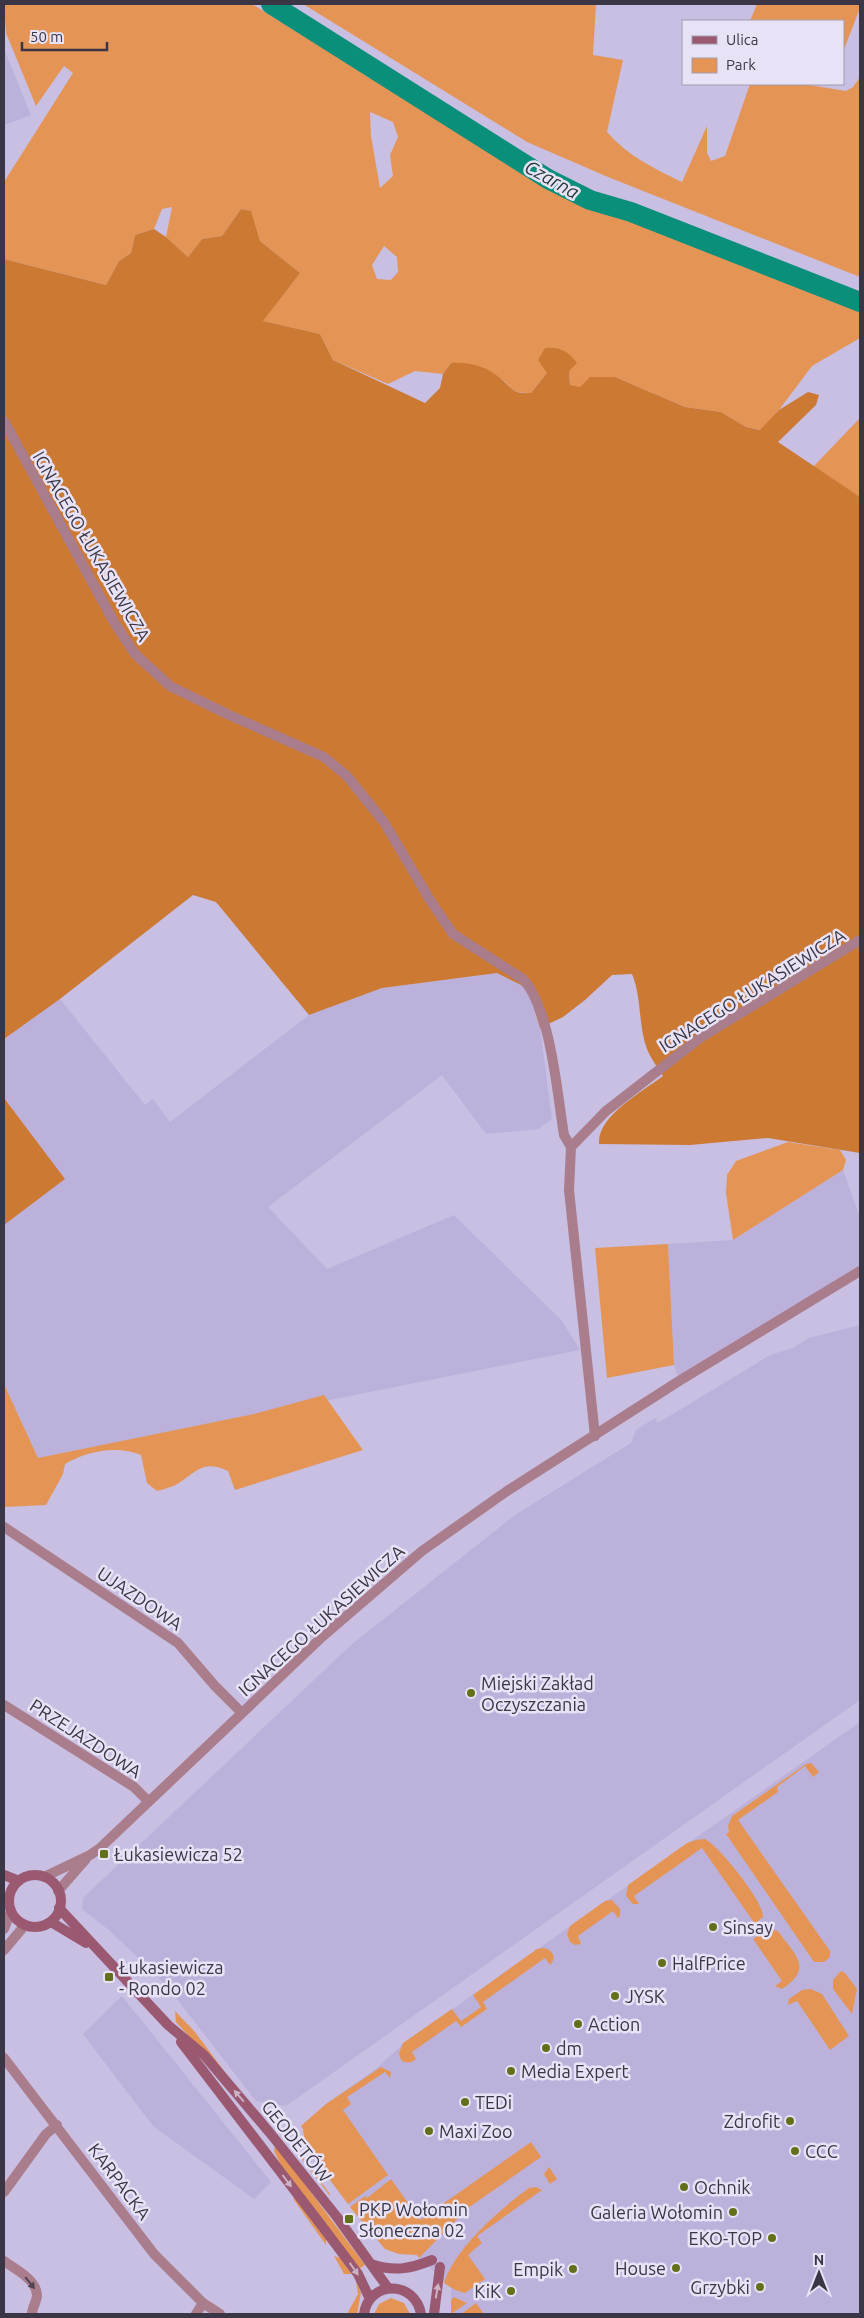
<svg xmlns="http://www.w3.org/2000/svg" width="864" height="2318" font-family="Ubuntu,sans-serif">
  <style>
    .built { fill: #bcb1db }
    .green { fill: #e49556; fill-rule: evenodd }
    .forest { fill: #cc7933 }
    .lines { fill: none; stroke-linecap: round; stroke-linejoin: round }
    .river { stroke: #098f7a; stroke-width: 20 }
    .minor { stroke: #aa7d8c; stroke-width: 10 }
    .secondary { stroke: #9a5970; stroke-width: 10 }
    .oneway { fill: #ccb2c6 }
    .oneway2 { fill: #504453 }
    .poi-dot { fill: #647019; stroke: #e7e2f5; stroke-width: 2 }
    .labels { text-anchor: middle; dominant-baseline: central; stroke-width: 5; stroke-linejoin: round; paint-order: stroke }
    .street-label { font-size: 18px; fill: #3a3645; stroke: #e7e2f5 }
    .poi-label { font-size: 18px; fill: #3a3645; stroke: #e7e2f5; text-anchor: start }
    .water-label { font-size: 19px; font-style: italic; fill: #243c37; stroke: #e7e2f5 }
  </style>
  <rect width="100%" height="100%" fill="#c8bfe3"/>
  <path class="built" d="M4,49l27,66 -27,10z
    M497,973l25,12 8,10 10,33 12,91 -14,10 -52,5 -44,-59 -174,132 59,62 127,-54 108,106 18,29 -542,108 -34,-74v-159l61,-46 -61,-81v-59l56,-40 85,106 8,-6 17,23 139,-107 73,-27z
    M843,1170l17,48v54l-181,109 -5,-16 -6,-121 65,-4z
    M860,1325v375l-574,406 -30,-5 -90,-116 -56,-54 -28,-22 1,-11 268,-253 164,-130 116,-72 5,-13 19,-12 3,5 112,-68 23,-7 16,-10z
    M860,1722v592h-409v-26l-7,-5v-3l-28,-25 -17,-1 -17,-8 -77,-97 -2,-20 -2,-3 25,-22 51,-36 26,-24z
    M122,1996l149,186 -17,17 -101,-73 -70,-92z"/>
  <path class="green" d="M4,4h248l105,65 12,9 12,3 104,66 104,57 42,11 229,91v32l-48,28 -33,44 -18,20 -15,-3 -25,-15 -36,-5 -70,-30 -35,11 -10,-3 -1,-14 -22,2 -16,20c-26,1 -18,-10 -34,-16 -14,-6 -31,-10 -46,-14l-8,11 -28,-3 -27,13 -55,-24 -13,-26 -58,-13 38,-48 -40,-32 -10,-30 -9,-2 -19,27 -20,3 -14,18 -22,-20 6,-30 -10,2 -8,20 -19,6 -4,18 -12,8 -13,24 -102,-26v-77l69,-109 -9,-7 -28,40 -30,-73zM370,112l23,10 5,15 -8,18 3,21 -13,12 -9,-52zM384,246l13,11 1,15 -7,8 -14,-1 -5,-14z
    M303,4h293l-3,51 30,5 -16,72c21,24 46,36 75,50l25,-56v27l4,8 14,-5 25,-72h53l43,7 7,-4 7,-10v200l-252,-100 -81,-35z
    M757,4h103v4l-17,44v-31h-93z
    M860,418v79l-47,-30z
    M788,1142l52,8 6,10 -3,10 -110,70 -7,-47 1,-18 9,-14z
    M668,1244l6,121 -67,13 -12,-130z
    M4,1384l34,74 216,-44 70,-19 39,55 -128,40 -7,-19c-24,-11 -30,-1 -49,12 -6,4 -15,6 -22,8l-10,-8 -6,-28c-24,-10 -54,-4 -76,9l-2,10 -17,31 -42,2z
    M811,1763l8,9 -6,5 -8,-11 -28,21 1,5 -40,28 92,131v6l-6,5h-10l-88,-128 3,-2 -1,-6 4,-10 74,-52z
    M705,1839c13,6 60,64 58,78l-8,7 -53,-76 -68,48 5,8h-6l-7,-8 2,-11 59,-42 9,-3z
    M612,1900l8,9v7l-2,2 -5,-7 -35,25 3,8 -6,1 -5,-3 -3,-8 3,-8 35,-25z
    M768,1929l10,2c17,24 36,37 4,58l-7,-3 7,-5 -29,-42z
    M544,1948c9,2 13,10 6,17l-5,-7 -62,44 4,7 -26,18 -5,-6 -44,31 4,7c-5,4 -9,5 -15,1l-2,-7 4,-10 49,-34 9,12 20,-14 -8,-12 64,-46z
    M841,1971l4,2 12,16 -5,25 -19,-25v-9z
    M811,1989l11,5 27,42 -19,14 -33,-49 -9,4 1,-6 13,-9z
    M175,2011l20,21 44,59 -63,-69z
    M381,2067l10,5 -1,6 -5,-6 -38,25 4,7 -8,6 45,65 -40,29 -42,-56 -3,-19 -2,-3 25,-22z
    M531,2142l10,15 -73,51 -49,50 -2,-3 -18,-1 -14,-5 -35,-42 15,-11 2,2 24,-19 29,41z
    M294,2145l36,49v2l-34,-45z
    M275,2146l3,2 87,117 -6,4 -79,-106 -6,-12z
    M549,2167l8,12 -7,5 -6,-10z
    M536,2187l6,3 -65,46 5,7 -14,12 17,24 -20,14 -10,-3 -11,-7c11,-35 56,-74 85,-95z
    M293,2195l33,44v6l-32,-45z
    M334,2256l6,2 12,16h-8z
    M356,2281l5,12 -4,21h-10l11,-20z
    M454,2297l13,6 -16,11v-14z
    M391,2298l13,5 6,11h-36l5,-10z
    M476,2303l8,11h-23z"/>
  <path class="forest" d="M241,209l10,2 9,30 40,32 -37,48 57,13 13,26 92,43 15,-15 3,-14 8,-11c18,-1 35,3 49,15 13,11 12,16 31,15l16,-20 -9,-13 7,-12c15,-1 23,3 32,15l-8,8 1,14 10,2 10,-10h25l70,30 36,5 25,15 14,3 19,-20 29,-18 11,3 -3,10 -38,37 82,55v656l-92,-15 -78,7 -91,-1c-2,-28 43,-52 64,-68 -5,-8 -12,-17 -16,-27 -9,-24 -5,-51 -15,-75l-20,1 -27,25 -22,17 -23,11 -10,-33 -7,-9 -26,-13 -115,15 -73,27 -93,-113 -23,-7 -133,104 -56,40v-780l102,26 13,-24 12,-8 4,-18 19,-6 12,8 22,20 14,-18 20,-3z
    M4,1098l61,81 -61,46z"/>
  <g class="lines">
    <path class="river" d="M271,4l277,175 42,21 41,12 229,90"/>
    <path class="minor" d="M4,421l110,201 21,32 35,32 57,28 97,43 23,19 37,46 46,78 23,34 70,45c28,31 34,114 41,156l7,12
      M595,1436l-26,-246 2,-43 35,-36 94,-73 160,-98
      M4,1527l174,116 37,43 27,27
      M4,1705l130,82 14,14
      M44,1877l46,-22 9,-6 223,-212 100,-86 85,-60 172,-110 181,-110
      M58,1891l28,-32
      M4,1929l7,-18
      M4,1950l21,-25
      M4,2058l150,196 49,49 17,11
      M4,2192l42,-58 11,-9
      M4,2261c11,8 32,18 33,34 0,7 -5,12 -5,19
      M196,2314l7,-11"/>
    <path class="secondary" d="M4,1875l15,6
      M9 1901a26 26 0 1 1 52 0a26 26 0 1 1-52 0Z
      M59,1908l109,117 36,30 66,78 67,84 51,71
      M51,1922l35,21
      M181,2042l147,192 30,40 12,25
      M371,2264c23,8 39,5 61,-4
      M364,2314c5,-34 51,-34 57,0
      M434,2314l6,-47"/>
  </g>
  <defs><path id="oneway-solid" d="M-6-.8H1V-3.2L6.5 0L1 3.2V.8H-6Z" transform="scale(1.25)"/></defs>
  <g class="oneway">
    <use href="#oneway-solid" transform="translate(239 2096) rotate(-131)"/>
    <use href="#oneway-solid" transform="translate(287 2181) rotate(53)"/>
    <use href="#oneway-solid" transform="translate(354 2269) rotate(55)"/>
    <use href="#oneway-solid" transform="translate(437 2291) rotate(-80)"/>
  </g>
  <use class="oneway2" href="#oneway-solid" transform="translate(30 2283) rotate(51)"/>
  <g class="poi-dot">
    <circle cx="471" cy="1693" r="5"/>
    <rect x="99" y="1849" width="10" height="10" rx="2.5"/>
    <circle cx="713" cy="1927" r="5"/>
    <circle cx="662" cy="1963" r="5"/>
    <rect x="104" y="1972" width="10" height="10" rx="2.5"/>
    <circle cx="615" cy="1996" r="5"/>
    <circle cx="578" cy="2024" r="5"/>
    <circle cx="546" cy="2048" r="5"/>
    <circle cx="511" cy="2071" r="5"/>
    <circle cx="465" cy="2102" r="5"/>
    <circle cx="790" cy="2121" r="5"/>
    <circle cx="429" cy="2131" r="5"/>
    <circle cx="795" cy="2151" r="5"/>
    <circle cx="684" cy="2187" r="5"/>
    <circle cx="733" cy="2212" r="5"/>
    <rect x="344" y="2214" width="10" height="10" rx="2.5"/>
    <circle cx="772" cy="2238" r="5"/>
    <circle cx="676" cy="2268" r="5"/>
    <circle cx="573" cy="2269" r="5"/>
    <circle cx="760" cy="2287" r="5"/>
    <circle cx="511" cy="2291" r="5"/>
  </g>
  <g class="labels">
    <g class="street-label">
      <text transform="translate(92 546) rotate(60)">IGNACEGO ŁUKASIEWICZA</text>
      <text transform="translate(752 990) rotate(-32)">IGNACEGO ŁUKASIEWICZA</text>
      <text transform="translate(140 1598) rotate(34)">UJAZDOWA</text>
      <text transform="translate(321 1620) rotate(-42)">IGNACEGO ŁUKASIEWICZA</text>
      <text transform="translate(86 1738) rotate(33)">PRZEJAZDOWA</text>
      <text transform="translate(297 2141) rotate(51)">GEODETÓW</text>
      <text transform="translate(120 2181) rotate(53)">KARPACKA</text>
    </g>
    <g class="poi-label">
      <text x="481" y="1683">Miejski Zakład<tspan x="481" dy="21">Oczyszczania</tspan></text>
      <text x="114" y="1854">Łukasiewicza 52</text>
      <text x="723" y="1927">Sinsay</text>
      <text x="672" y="1963">HalfPrice</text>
      <text x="119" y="1967">Łukasiewicza<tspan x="119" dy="21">- Rondo 02</tspan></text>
      <text x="625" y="1996">JYSK</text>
      <text x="588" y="2024">Action</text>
      <text x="556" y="2048">dm</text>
      <text x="521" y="2071">Media Expert</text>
      <text x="475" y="2102">TEDi</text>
      <text x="780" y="2121" text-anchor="end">Zdrofit</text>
      <text x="439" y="2131">Maxi Zoo</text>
      <text x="805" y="2151">CCC</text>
      <text x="694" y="2187">Ochnik</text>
      <text x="359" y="2209">PKP Wołomin<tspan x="359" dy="21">Słoneczna 02</tspan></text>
      <text x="723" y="2212" text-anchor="end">Galeria Wołomin</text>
      <text x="762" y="2238" text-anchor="end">EKO-TOP</text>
      <text x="666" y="2268" text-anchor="end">House</text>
      <text x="563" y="2269" text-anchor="end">Empik</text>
      <text x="750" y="2287" text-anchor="end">Grzybki</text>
      <text x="501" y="2291" text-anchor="end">KiK</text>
    </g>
    <g class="water-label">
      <text transform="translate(552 179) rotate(29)">Czarna</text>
    </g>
  </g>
  <rect width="864" height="2318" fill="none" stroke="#3a3645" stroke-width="10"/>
  <rect x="682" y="20" width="162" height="65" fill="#e7e2f5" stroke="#a29daf"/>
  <rect x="692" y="36" width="25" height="8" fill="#9a5970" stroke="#a29daf"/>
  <text x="726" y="45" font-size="15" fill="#3a3645">Ulica</text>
  <rect x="692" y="58" width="25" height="15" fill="#e49556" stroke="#a29daf"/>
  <text x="726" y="70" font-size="15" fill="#3a3645">Park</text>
  <g transform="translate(819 2273)" stroke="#e7e2f5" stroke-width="4" paint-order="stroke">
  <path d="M0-4L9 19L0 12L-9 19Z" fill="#3a3645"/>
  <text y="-8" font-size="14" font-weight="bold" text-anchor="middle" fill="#3a3645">N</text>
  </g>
  <path d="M22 42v8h85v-8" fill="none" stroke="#3a3645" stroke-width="2.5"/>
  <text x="30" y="42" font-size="15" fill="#3a3645" stroke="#e7e2f5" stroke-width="4" paint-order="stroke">50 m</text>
</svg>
